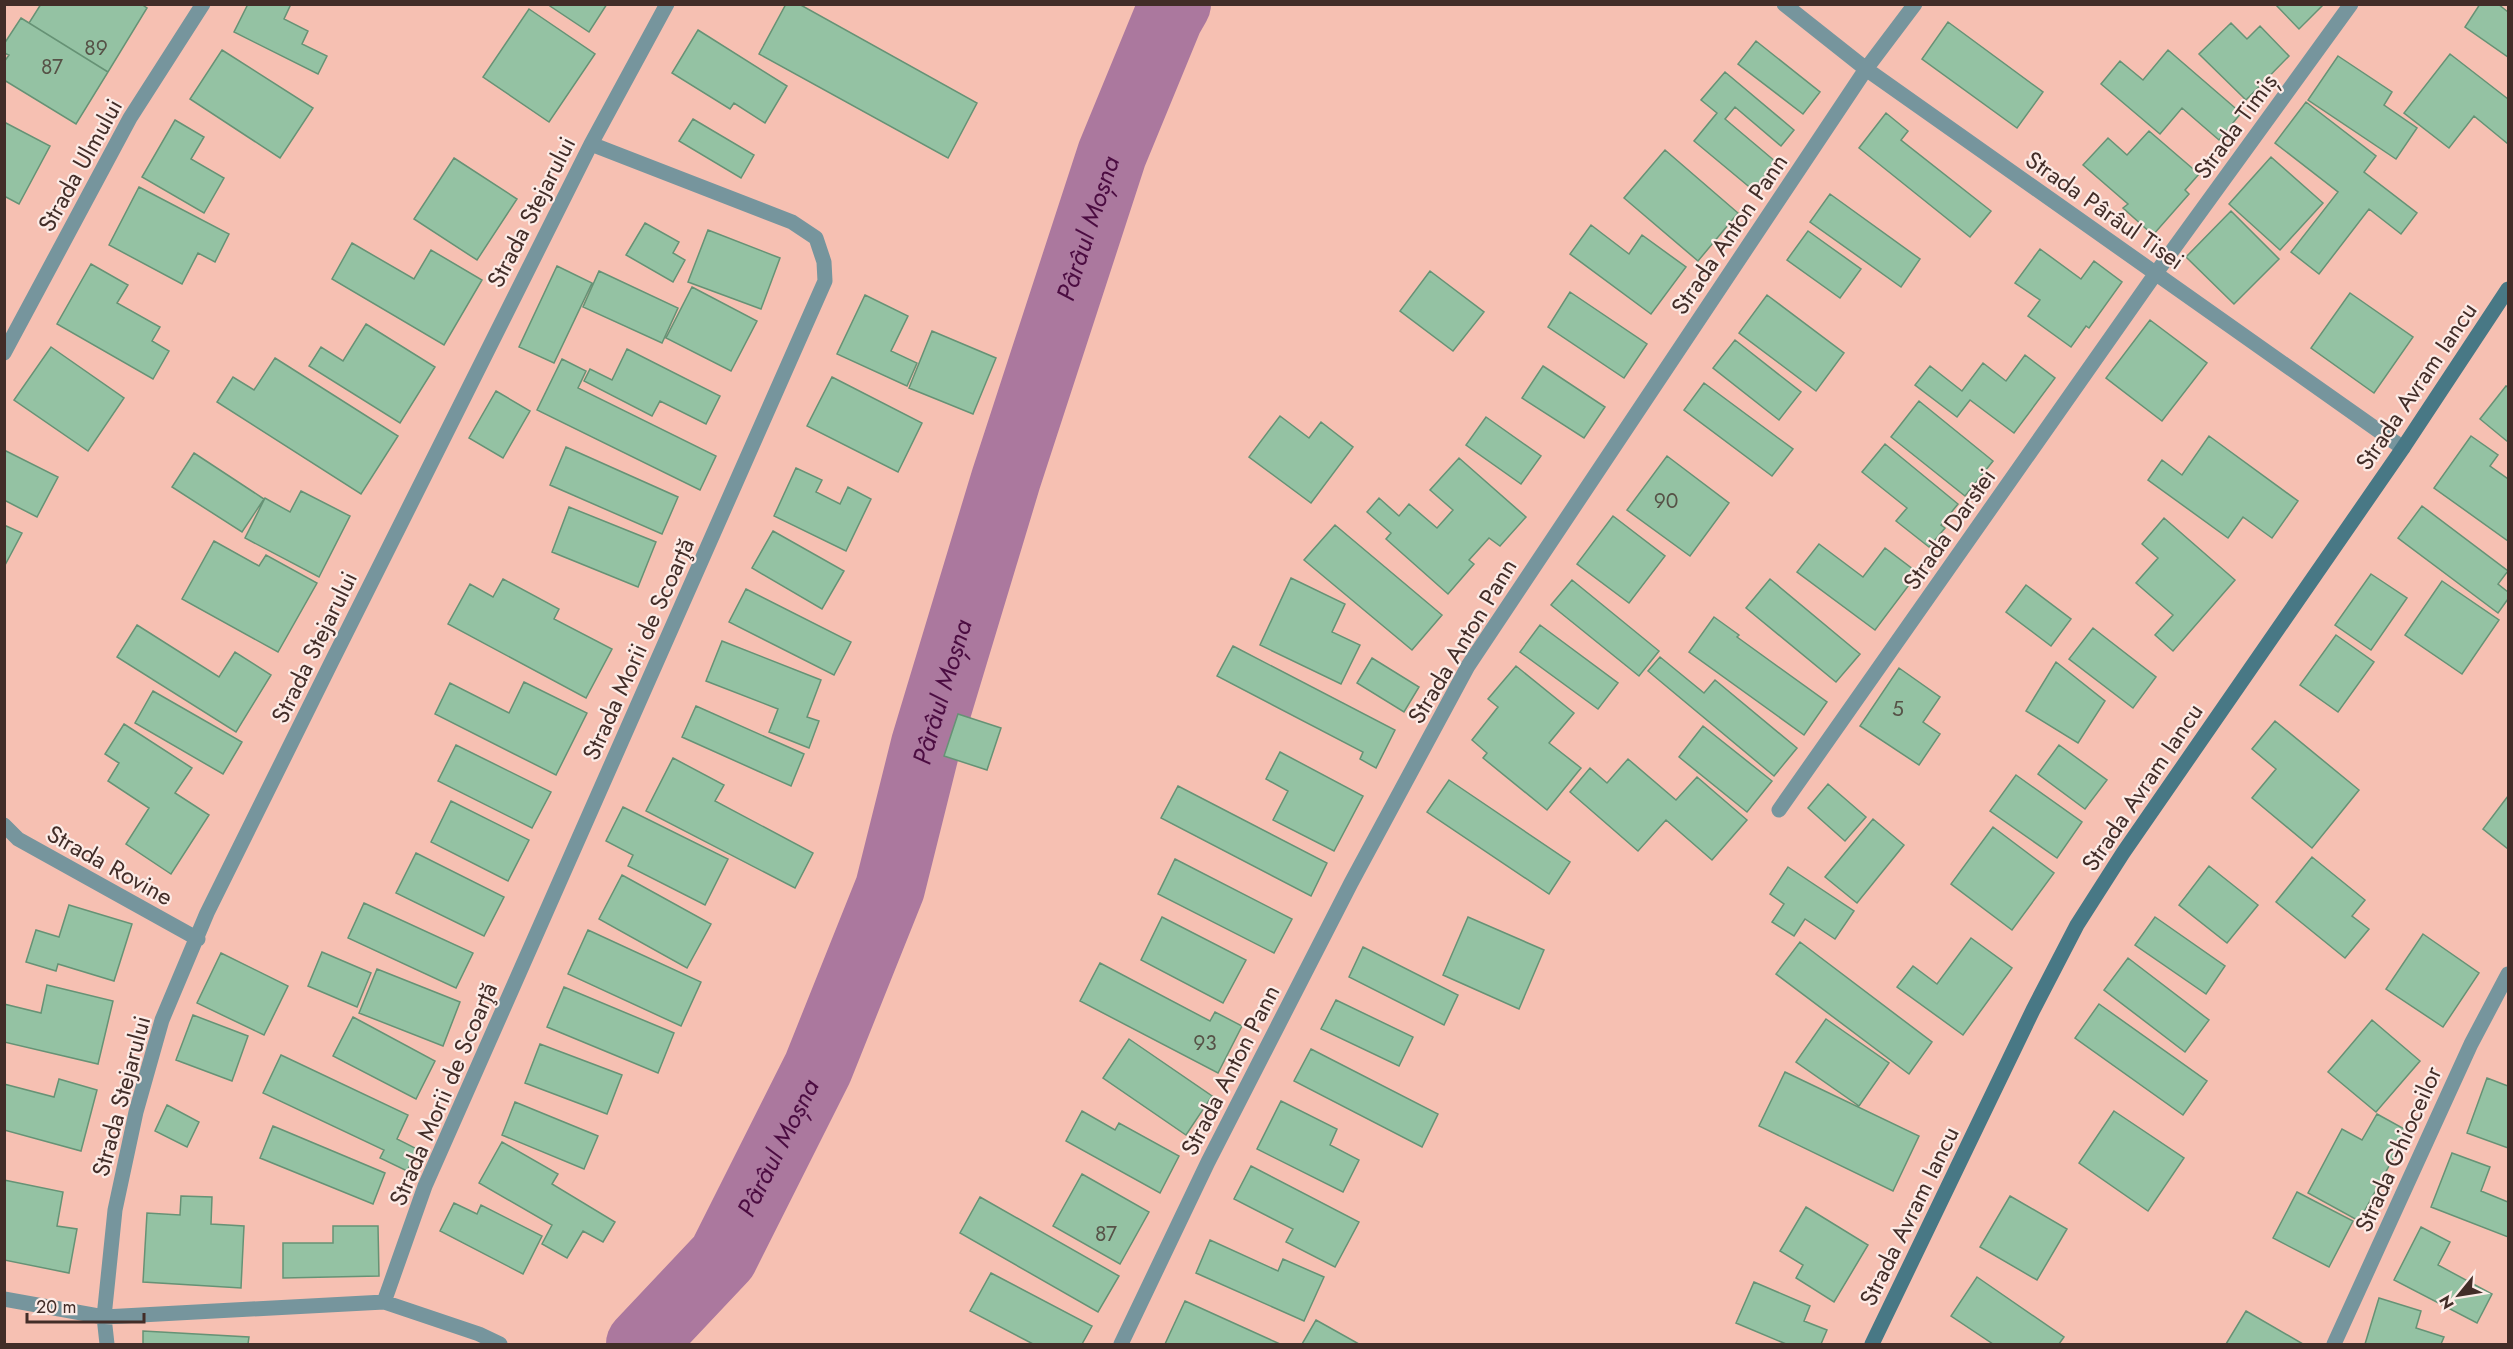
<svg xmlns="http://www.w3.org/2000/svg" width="2513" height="1349" font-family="Jost,sans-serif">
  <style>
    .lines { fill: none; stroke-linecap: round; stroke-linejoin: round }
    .river { stroke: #ab789e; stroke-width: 70 }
    .building { fill: #94c2a3; stroke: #669275; stroke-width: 1.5 }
    .minor { stroke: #76959d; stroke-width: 15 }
    .secondary { stroke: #487885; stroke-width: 15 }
    .labels { text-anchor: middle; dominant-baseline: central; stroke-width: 4.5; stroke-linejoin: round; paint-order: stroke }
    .number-label { font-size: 21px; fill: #565247 }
    .street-label { font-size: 24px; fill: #422d28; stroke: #fcebe6 }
    .water-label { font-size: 26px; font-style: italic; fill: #4b0c41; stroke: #fcebe6 }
  </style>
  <rect width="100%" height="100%" fill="#f6c0b2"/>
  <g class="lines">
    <path class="river" id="s1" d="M641,1344l82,-87 95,-189 72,-180 36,-144 80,-265 106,-325 56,-136 8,-14"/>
  </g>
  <path class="building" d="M41,4h100l6,4 -39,64 -79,-49z
    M248,4h43l-7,15 24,12 -6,13 25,12 -9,18 -84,-42z
    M547,4h60l-18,28z
    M786,4h13l178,99 -29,55 -189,-104z
    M2275,4h49l-25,25z
    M2480,4h18l10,8v45l-43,-30z
    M529,9l66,45 -46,68 -66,-45z
    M21,18l87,54 -32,52 -72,-44v-18l5,-7 -5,-2v-9z
    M1948,22l95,70 -26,36 -95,-69z
    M2231,23l16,16 13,-13 29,30 -43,44 -47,-46z
    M698,30l89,56 -22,37 -31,-20 -4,6 -58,-36z
    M1756,41l64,51 -17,22 -65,-50z
    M222,50l91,58 -33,50 -90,-59z
    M2168,50l73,63 -22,27 -37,-32 -22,26 -59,-50 19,-23 23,19z
    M2450,54l58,45v45l-34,-28 -25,32 -45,-35z
    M2338,56l54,36 -8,13 33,23 -21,31 -88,-59z
    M1725,72l69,58 -13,16 -46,-39 -10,12 51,43 -23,28 -59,-49 23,-28 -16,-13z
    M2306,102l70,54 -12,16 53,41 -16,21 -32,-25 -50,65 -28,-22 47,-60 -63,-49z
    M1886,113l22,18 -7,9 90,71 -21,26 -111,-89z
    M693,119l61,36 -13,23 -62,-37z
    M175,120l29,17 -13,22 33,19 -20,35 -62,-36z
    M4,122l46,24 -31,58 -15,-8z
    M2149,131l50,43 -14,16 4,4 -36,41 -30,-27 5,-4 -45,-39 25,-27 19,17z
    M1665,150l73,63 -40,48 -74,-63z
    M2271,157l52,46 -43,47 -51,-46z
    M454,158l63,41 -40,61 -63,-41z
    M139,187l90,47 -14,28 -17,-9 -16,31 -73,-39z
    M1830,194l90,65 -19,28 -91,-65z
    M2231,211l48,48 -45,45 -48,-47z
    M645,223l34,19 -6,11 12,7 -12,22 -47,-27z
    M1591,225l38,29 13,-19 44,32 -35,47 -81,-60z
    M708,230l72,28 -19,51 -73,-27z
    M1808,231l53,38 -21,29 -53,-38z
    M352,243l62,36 17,-29 51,30 -38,65 -112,-66z
    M2040,249l41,30 13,-18 28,21 -33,46 -3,-2 -15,21 -43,-31 12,-16 -25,-17z
    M91,264l37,21 -11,18 43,24 -8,14 17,10 -16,28 -96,-55z
    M557,266l35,17 -38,80 -35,-16z
    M599,271l79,37 -16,35 -79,-36z
    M1430,271l54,41 -31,39 -53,-40z
    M692,287l65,34 -26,50 -65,-33z
    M1570,292l77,52 -23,34 -76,-51z
    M2350,293l63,44 -39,56 -63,-45z
    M865,295l43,21 -17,35 26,12 -10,23 -70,-32z
    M1767,295l77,58 -28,38 -77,-58z
    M2150,320l57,43 -45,58 -56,-43z
    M366,324l69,43 -35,56 -91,-57 12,-19 22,14z
    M932,331l64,27 -23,56 -64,-26z
    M1735,340l66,52 -22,28 -66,-52z
    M51,347l73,51 -36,53 -74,-51z
    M627,349l93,47 -14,28 -46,-23 -8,15 -68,-35 6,-12 22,11z
    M2025,355l30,23 -41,55 -44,-33 -13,17 -42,-32 15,-19 32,25 21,-28 23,18z
    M275,358l123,78 -37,58 -144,-92 16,-25 21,13z
    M562,359l24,12 -8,17 138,68 -16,34 -163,-80z
    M1543,366l62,41 -21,31 -62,-40z
    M832,377l90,46 -24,49 -91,-46z
    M1704,383l89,66 -21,27 -88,-66z
    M2506,386l2,1v55l-28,-23z
    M496,391l34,20 -27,47 -34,-20z
    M1919,401l74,60 -28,35 -74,-59z
    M1280,416l29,22 12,-16 32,25 -42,56 -62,-46z
    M1486,417l55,39 -20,28 -55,-39z
    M2209,436l89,65 -26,37 -29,-21 -15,21 -80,-58 14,-20 20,15z
    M2471,436l27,19 -8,11 18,13v62l-74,-53z
    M1885,444l73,60 -17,21 4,3 -16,19 -33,-26 11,-13 -45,-36z
    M566,447l112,50 -16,37 -112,-49z
    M4,450l54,27 -21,40 -33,-17z
    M194,453l70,46 -22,33 -70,-45z
    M1667,456l62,47 -39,53 -63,-46z
    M1459,458l67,59 -26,29 -11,-8 -20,22 5,4 -26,30 -62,-55 5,-6 -24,-21 12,-14 20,18 10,-12 28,24 16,-18 -23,-20z
    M796,468l26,12 -6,12 24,12 8,-17 23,12 -25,52 -72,-35z
    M301,491l49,25 -31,61 -74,-39 20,-40 25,14z
    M2422,506l86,65 -10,13 10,8v7l-10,14 -100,-75z
    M569,507l87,35 -18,45 -86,-35z
    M1613,516l52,40 -36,47 -52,-39z
    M2164,518l71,62 -62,71 -18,-16 18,-20 -37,-32 22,-25 -16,-14z
    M4,525l18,8 -18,34z
    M1335,525l107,90 -30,35 -108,-90z
    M773,531l71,40 -22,38 -70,-41z
    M214,541l45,25 7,-11 51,28 -39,69 -96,-53z
    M1819,544l44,33 22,-29 33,25 -43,57 -78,-58z
    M2371,574l36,24 -36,52 -36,-25z
    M1291,578l54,26 -13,28 28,13 -19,39 -81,-39z
    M503,579l56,30 -5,10 58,30 -26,49 -138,-74 22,-40 23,13z
    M1770,579l90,75 -24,28 -90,-74z
    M1572,580l87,71 -20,25 -88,-71z
    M2442,581l57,39 -37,54 -57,-39z
    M2026,585l45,34 -20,27 -45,-34z
    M746,589l105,53 -17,33 -105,-53z
    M1714,617l25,18 -2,2 90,65 -23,33 -115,-83z
    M137,625l82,52 16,-25 36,23 -35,57 -119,-75z
    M1540,625l78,58 -20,26 -78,-57z
    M2093,628l63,49 -23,31 -64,-49z
    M2336,635l38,27 -36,50 -38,-27z
    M722,641l99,39 -14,37 12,4 -10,27 -40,-16 9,-23 -72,-28z
    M1233,646l162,84 -19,38 -16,-9 3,-7 -146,-76z
    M1660,657l44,36 11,-13 82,68 -23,28 -126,-105z
    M1372,658l47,29 -15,25 -47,-29z
    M2056,662l49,39 -27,42 -52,-32z
    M1516,666l58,47 -25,30 32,25 -34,42 -64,-52 4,-5 -15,-13 26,-33 -10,-8z
    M1899,668l41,29 -17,25 17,12 -21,31 -59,-39z
    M524,682l63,31 -31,62 -121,-61 15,-31 59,30z
    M153,691l89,51 -19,32 -88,-51z
    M696,706l108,48 -13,32 -109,-49z
    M958,714l43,14 -14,42 -43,-14z
    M2275,721l84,69 -47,58 -60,-50 24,-29 -24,-20z
    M124,724l68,44 -17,25 34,22 -38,59 -45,-30 23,-36 -41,-27 11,-18 -14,-9z
    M1703,726l69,55 -25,31 -68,-55z
    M456,745l95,47 -19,36 -94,-47z
    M2059,745l48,35 -22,29 -47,-35z
    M1280,752l83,44 -29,55 -61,-31 15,-29 -22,-12z
    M673,758l51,27 -9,16 98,52 -18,35 -149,-77z
    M1628,759l48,41 21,-23 50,43 -35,40 -46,-40 -28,31 -68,-59 20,-24 17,15z
    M2016,775l66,47 -25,36 -67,-47z
    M1449,780l121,82 -21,32 -122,-82z
    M1828,784l38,33 -21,24 -37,-33z
    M1178,786l149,77 -16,33 -150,-78z
    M2508,796v53l-25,-20z
    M451,801l78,39 -21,41 -77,-39z
    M623,807l105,52 -23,46 -77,-39 5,-11 -27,-14z
    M1873,819l31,26 -47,58 -32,-26z
    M1993,827l61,46 -42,57 -61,-46z
    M416,853l88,44 -20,39 -88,-43z
    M2312,857l53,43 -13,16 17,13 -24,29 -69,-56z
    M1175,859l117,60 -18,34 -116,-59z
    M2209,866l49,39 -31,38 -48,-38z
    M1788,867l66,44 -19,28 -30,-20 -11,17 -22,-14 12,-18 -14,-10z
    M622,875l89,49 -24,44 -88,-49z
    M364,903l109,50 -17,35 -108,-50z
    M69,905l63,19 -18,57 -56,-17 -2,7 -30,-9 10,-32 23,7z
    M1162,917l84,43 -23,43 -82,-43z
    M1468,917l76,33 -25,59 -76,-34z
    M2155,917l70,49 -19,28 -71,-49z
    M588,930l113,52 -20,44 -113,-52z
    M2423,934l56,39 -36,54 -57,-38z
    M1971,938l41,30 -49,67 -66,-48 16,-21 24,18z
    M1800,942l132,100 -23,32 -133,-100z
    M1363,947l95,48 -14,30 -95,-48z
    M322,952l49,21 -14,34 -49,-21z
    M221,953l67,33 -24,49 -67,-32z
    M2128,958l81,62 -24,32 -81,-62z
    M1100,963l110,58 5,-9 27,14 -24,47 -138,-72z
    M377,969l83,33 -17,44 -84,-33z
    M47,985l66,16 -15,63 -94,-22v-38l37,9z
    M564,987l110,46 -16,40 -111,-46z
    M1336,1000l77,37 -14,29 -78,-37z
    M2099,1004l108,77 -24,34 -108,-77z
    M193,1015l55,21 -16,45 -56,-21z
    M353,1017l82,44 -19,38 -83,-43z
    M1826,1019l63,44 -30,43 -63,-44z
    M2372,1020l48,41 -44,51 -48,-40z
    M1129,1039l83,57 -26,39 -83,-57z
    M540,1044l82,31 -15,39 -82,-31z
    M1311,1049l127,65 -16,33 -128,-66z
    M281,1055l127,60 -11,24 20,10 -10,22 -27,-13 4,-8 -121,-57z
    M1785,1072l134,64 -26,55 -134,-65z
    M2487,1078l21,8v62l-41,-15z
    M59,1079l38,11 -16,61 -77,-21v-46l50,13z
    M1281,1101l56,28 -7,16 29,15 -16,32 -86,-43z
    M515,1102l83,34 -14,33 -82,-34z
    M167,1105l32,17 -12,25 -32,-16z
    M1082,1111l33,19 4,-7 60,33 -19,37 -94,-52z
    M2114,1111l70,47 -36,53 -69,-48z
    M2377,1114l31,17 -49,90 -51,-28 34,-64 20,11z
    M273,1126l112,47 -12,31 -113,-46z
    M502,1142l56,32 -6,10 63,38 -12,20 -20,-11 -16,27 -25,-14 10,-19 -73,-42z
    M2452,1153l38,14 -9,24 27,11v35l-77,-30z
    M1251,1166l108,56 -24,45 -49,-25 7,-13 -59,-30z
    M1082,1174l67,38 -29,52 -67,-38z
    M4,1180l59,12 -6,34 20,3 -8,44 -65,-13z
    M2297,1192l56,29 -24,46 -56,-29z
    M181,1196l31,1 -1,27 33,2 -3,62 -98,-6 4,-69 33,2z
    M2010,1196l57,33 -30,51 -57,-33z
    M980,1197l139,79 -21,36 -138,-79z
    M454,1203l23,11 4,-9 61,31 -19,38 -83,-43z
    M1806,1207l62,38 -34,57 -38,-24 7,-13 -23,-14z
    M333,1226h45l1,50 -96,2v-35h50z
    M2421,1227l29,15 -12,23 54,29 -15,29 -83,-43z
    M1210,1240l68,31 5,-12 41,18 -20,44 -108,-48z
    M991,1273l101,53 -10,18h-49l-63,-33z
    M1977,1277l87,60 -5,7h-66l-42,-28z
    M1754,1282l56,24 -6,15 23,9 -6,14h-35l-50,-21z
    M2379,1298l42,13 -5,17 28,9 -3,7h-76z
    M1185,1301l95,43h-115z
    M2246,1311l57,33h-77z
    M1316,1320l43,24h-57z
    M143,1331l106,6 -1,7h-105z"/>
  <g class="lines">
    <path class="minor" d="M1784,4l82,65 537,379
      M4,353l126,-235 73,-114
      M1779,810l377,-537 195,-269
      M4,825l14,14 180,100
      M4,1299l100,18 280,-15 95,32 21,10
      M384,1302l41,-116 400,-905 -1,-19 -8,-24 -24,-16 -201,-78
      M107,1344l-3,-27 11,-107 21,-98 26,-92 45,-107 124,-250 260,-519 76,-140
      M1121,1344l87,-182 143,-279 117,-217 398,-597 49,-65
      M2334,1344l137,-300 37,-70"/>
    <path class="secondary" d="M1872,1344l161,-334 44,-85 46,-72 280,-405 105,-159"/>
  </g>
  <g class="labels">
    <g class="number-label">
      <text x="96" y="48">89</text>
      <text x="52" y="67">87</text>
      <text x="1666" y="501">90</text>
      <text x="1898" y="709">5</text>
      <text x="1205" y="1043">93</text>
      <text x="1106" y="1234">87</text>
    </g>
    <g class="street-label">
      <text transform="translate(2235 126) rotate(-54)">Strada Timiș</text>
      <text transform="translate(80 165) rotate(-61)">Strada Ulmului</text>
      <text transform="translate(2105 210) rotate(35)">Strada Pârâul Tisei</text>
      <text transform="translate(531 212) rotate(-63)">Strada Stejarului</text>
      <text transform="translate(1729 234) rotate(-56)">Strada Anton Pann</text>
      <text transform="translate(2416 386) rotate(-56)">Strada Avram Iancu</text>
      <text transform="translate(1949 529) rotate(-55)">Strada Darstei</text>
      <text transform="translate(1462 641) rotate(-59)">Strada Anton Pann</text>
      <text transform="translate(314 647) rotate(-64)">Strada Stejarului</text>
      <text transform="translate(638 649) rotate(-66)">Strada Morii de Scoarţă</text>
      <text transform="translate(2142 787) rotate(-56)">Strada Avram Iancu</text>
      <text transform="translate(110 865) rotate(29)">Strada Rovine</text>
      <text transform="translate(1230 1070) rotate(-63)">Strada Anton Pann</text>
      <text transform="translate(443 1094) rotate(-67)">Strada Morii de Scoarţă</text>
      <text transform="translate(121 1096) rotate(-75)">Strada Stejarului</text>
      <text transform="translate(2398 1149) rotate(-66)">Strada Ghioceilor</text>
      <text transform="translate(1909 1216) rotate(-64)">Strada Avram Iancu</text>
    </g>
    <g class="water-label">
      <text stroke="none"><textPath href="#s1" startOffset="1214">Pârâul Moșna</textPath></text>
      <text stroke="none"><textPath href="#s1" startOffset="728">Pârâul Moșna</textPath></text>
      <text stroke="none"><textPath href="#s1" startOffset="242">Pârâul Moșna</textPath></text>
    </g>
  </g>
  <rect width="2513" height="1349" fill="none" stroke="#422d28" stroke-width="12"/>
  <g transform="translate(2459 1295) rotate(240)" stroke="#fcebe6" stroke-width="4.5" paint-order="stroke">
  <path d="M0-4.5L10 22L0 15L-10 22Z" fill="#422d28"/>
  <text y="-9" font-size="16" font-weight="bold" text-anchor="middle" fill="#422d28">N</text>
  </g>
  <path d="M27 1313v9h117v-9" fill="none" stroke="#422d28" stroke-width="3"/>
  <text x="36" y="1313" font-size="18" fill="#422d28" stroke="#fcebe6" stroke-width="4.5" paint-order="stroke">20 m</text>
</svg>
